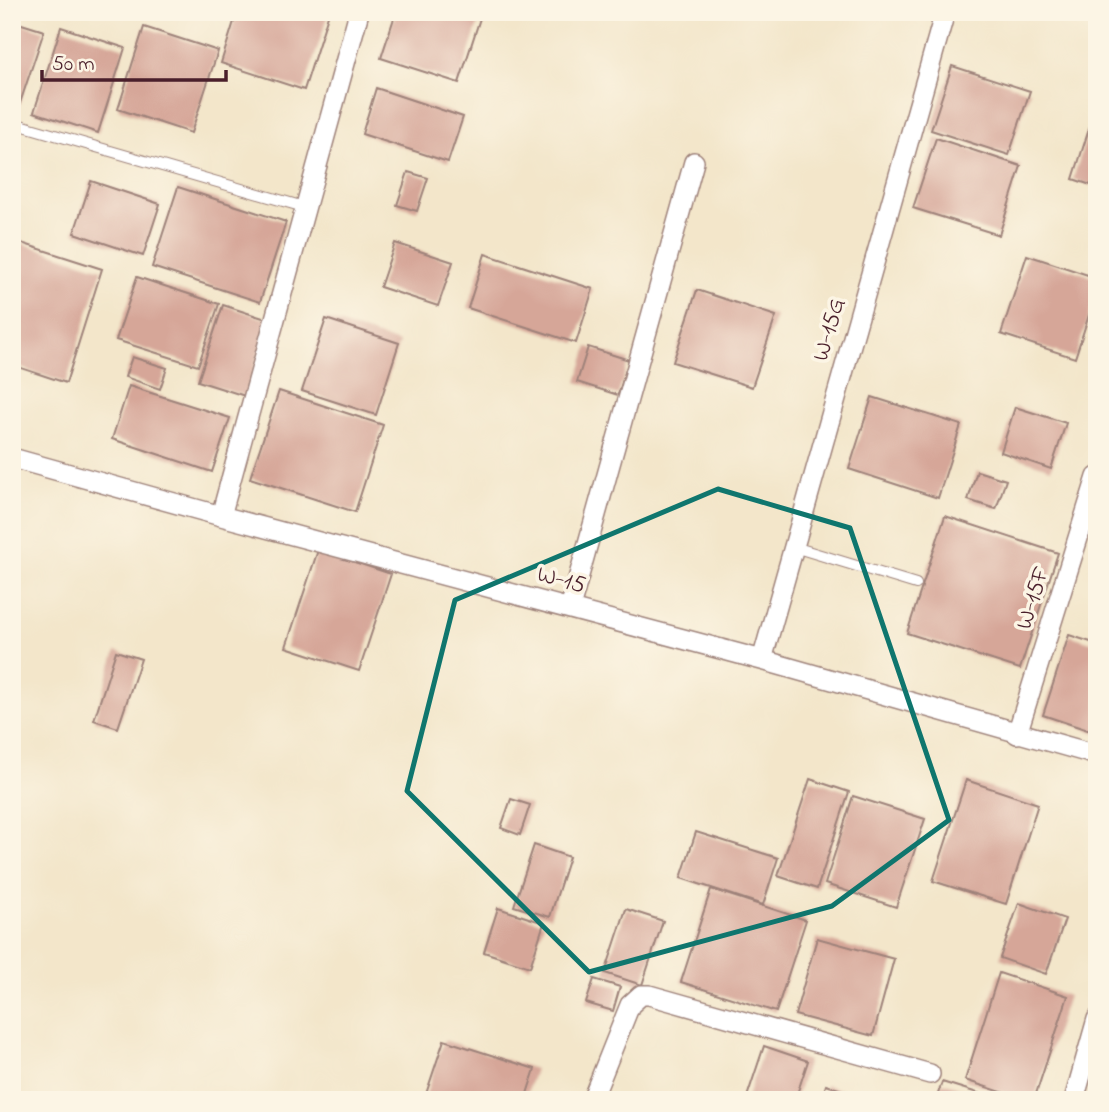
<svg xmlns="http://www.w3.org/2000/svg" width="1109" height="1112" font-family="'Indie Flower',sans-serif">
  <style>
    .building { fill: #d6a698 }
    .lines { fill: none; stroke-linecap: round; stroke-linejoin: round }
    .service-casing { stroke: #9e827a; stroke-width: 12 }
    .minor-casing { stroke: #9e827a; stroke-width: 22 }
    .service { stroke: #fff; stroke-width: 10 }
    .minor { stroke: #fff; stroke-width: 19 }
    .marked { fill: none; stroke: #0f766e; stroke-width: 5; stroke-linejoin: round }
    .labels { text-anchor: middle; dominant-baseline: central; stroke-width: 7; stroke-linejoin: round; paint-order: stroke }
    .street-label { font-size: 24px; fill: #4a1f2b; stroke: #fcf5e5 }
  </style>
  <rect width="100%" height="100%" fill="#fcf5e5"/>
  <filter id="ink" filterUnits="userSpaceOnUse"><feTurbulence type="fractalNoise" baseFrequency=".0143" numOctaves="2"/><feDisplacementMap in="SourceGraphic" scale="14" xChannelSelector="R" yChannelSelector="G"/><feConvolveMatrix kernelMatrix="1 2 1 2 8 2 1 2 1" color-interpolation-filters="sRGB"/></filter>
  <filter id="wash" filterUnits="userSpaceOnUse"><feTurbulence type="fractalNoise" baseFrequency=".00686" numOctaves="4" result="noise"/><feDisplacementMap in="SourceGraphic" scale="28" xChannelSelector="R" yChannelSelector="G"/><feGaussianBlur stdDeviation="1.57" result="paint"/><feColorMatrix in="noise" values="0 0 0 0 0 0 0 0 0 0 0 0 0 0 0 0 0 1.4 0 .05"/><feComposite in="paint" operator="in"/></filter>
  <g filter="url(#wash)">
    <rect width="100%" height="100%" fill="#f3e6ca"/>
    <g id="blocks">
      <path class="building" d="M237,12h92l-25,78 -83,-27z
        M396,12h86l-23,71 -78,-25z
        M12,21l32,10 -26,78 -6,-2z
        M61,27l64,21 -27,85 -64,-21z
        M144,27l74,24 -27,82 -73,-24z
        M952,66l78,25 -21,64 -78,-25z
        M376,88l87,29 -15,45 -86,-28z
        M1096,107h1v80l-24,-8z
        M936,138l85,28 -22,69 -86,-27z
        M408,172l20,6 -11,33 -20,-6z
        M91,181l69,23 -17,52 -69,-23z
        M178,187l108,35 -26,80 -108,-35z
        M12,240l90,29 -36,114 -54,-18z
        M395,243l58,19 -15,44 -58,-19z
        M485,254l108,35 -17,54 -108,-35z
        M1027,255l70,23v12l-22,68 -74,-24z
        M137,277l82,27 -21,62 -82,-26z
        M697,290l79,26 -24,71 -79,-25z
        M223,305l46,15 -24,76 -47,-15z
        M326,319l73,24 -23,72 -74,-24z
        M588,347l41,13 -11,35 -41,-13z
        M132,357l35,11 -7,21 -35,-12z
        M129,386l101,32 -18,54 -100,-33z
        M279,391l104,34 -28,87 -105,-34z
        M872,397l89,28 -23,73 -89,-29z
        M1015,407l51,16 -15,46 -50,-17z
        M977,471l29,9 -10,29 -28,-9z
        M945,516l113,37 -38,116 -113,-36z
        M318,550l73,24 -32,97 -73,-24z
        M1069,635l28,9v89l-54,-18z
        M116,651l25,8 -23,69 -24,-8z
        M810,779l39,13 -32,97 -39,-13z
        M966,780l72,24 -32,100 -73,-23z
        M853,796l72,23 -29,88 -71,-23z
        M511,799l19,6 -10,30 -19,-7z
        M696,832l82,26 -15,47 -82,-27z
        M534,845l35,12 -19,60 -36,-11z
        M711,889l95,31 -30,92 -95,-30z
        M1019,903l46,16 -19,55 -46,-16z
        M498,908l46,15 -14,44 -46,-15z
        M626,909l37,12 -21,64 -37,-12z
        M817,938l77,21 -21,77 -78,-21z
        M999,973l69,23 -34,104h-8l-61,-20z
        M594,979l26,8 -7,24 -27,-8z
        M444,1040l91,29 -10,31h-101z
        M764,1046l44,15 -13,39h-49z
        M942,1082l55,17v1h-61z
        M826,1085l45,14v1h-50z"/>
    </g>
  </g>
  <g filter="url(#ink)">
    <use href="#blocks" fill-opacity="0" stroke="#9e827a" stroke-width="2"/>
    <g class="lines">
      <g class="service-casing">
        <path id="service" d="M17,124l287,83
          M794,547l122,37"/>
      </g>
      <g class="minor-casing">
        <path id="minor" d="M12,458l209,58 541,144 335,95
          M221,516l138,-504
          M570,608l124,-446
          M762,660l183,-648
          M1017,734l80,-257
          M592,1100l38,-95 11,-10h8l281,79
          M1074,1100l23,-81"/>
      </g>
      <use href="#service" class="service"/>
      <use href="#minor" class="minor"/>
    </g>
  </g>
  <path class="marked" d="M718,489l132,39 99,292 -117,86 -243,66 -182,-181 48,-191z"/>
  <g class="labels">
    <g class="street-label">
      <text transform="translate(830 330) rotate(-74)">W-15G</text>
      <text transform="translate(561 581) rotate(15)">W-15</text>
      <text transform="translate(1034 598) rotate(-73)">W-15F</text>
    </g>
  </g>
  <rect width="1109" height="1112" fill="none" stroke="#fcf5e5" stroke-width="42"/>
  <path d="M42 70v10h184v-10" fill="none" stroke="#4a1f2b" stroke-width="3.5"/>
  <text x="52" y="70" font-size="21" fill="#4a1f2b" stroke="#fcf5e5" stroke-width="5" paint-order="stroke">50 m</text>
</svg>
